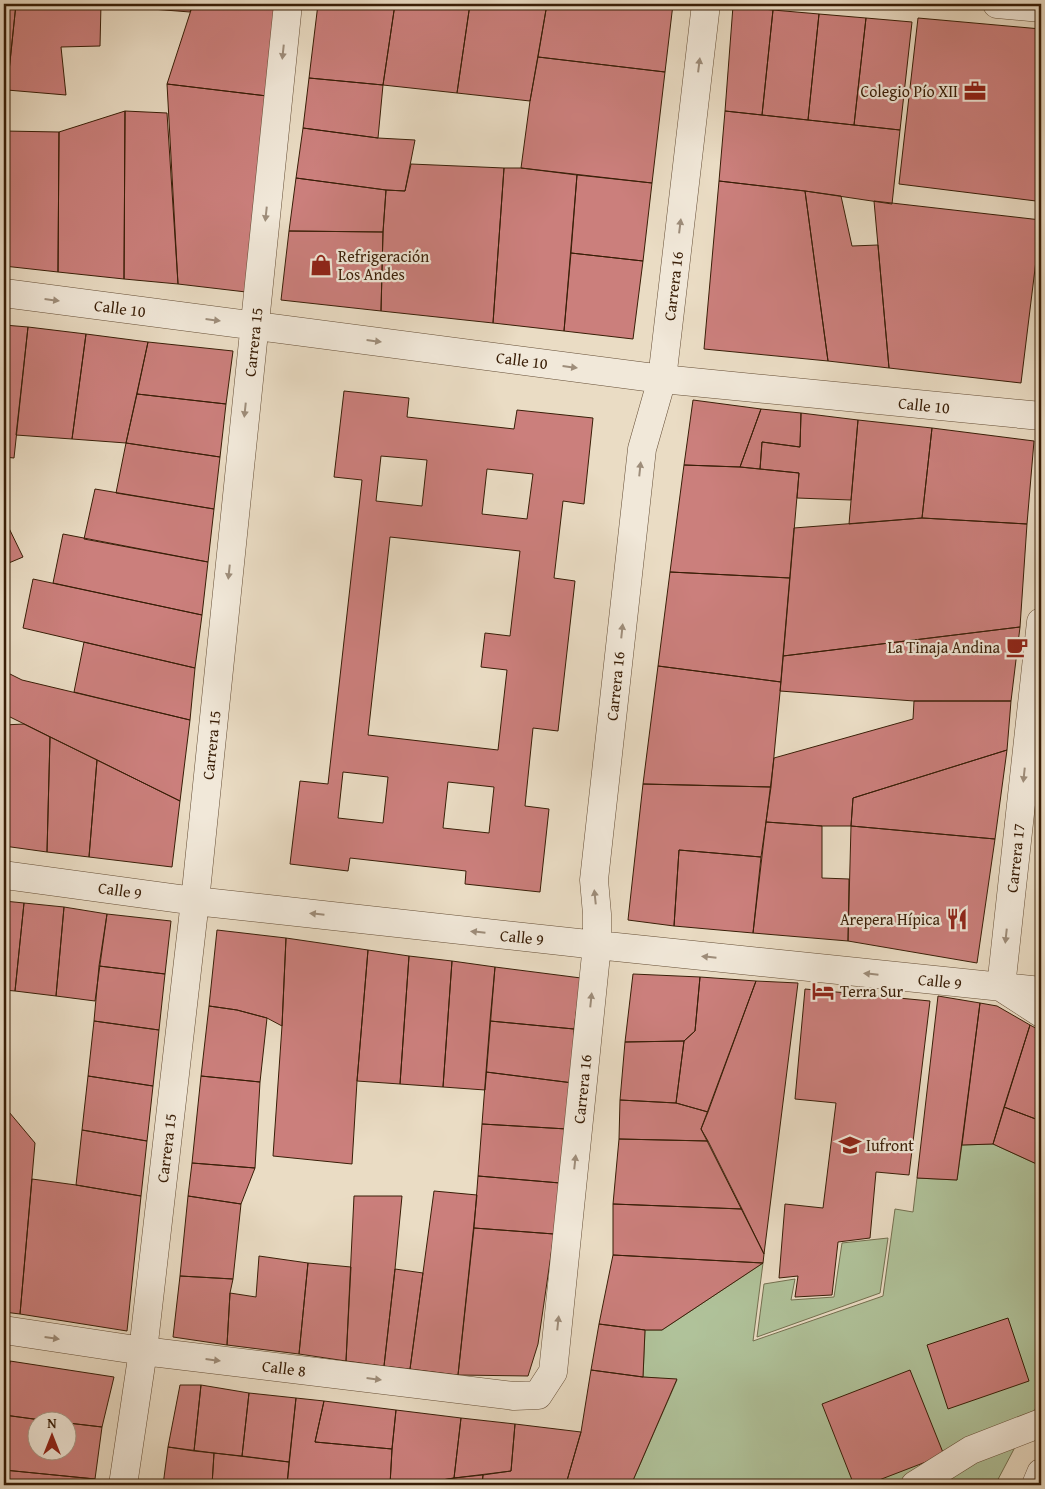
<svg xmlns="http://www.w3.org/2000/svg" width="1045" height="1489" font-family="'Gentium Book Plus',serif">
  <style>
    .green { fill: #b0c29a; stroke: #747050 }
    .building { fill: #cb7f7c; stroke: #391e07; fill-rule: evenodd }
    .lines { fill: none; stroke-linecap: round; stroke-linejoin: round }
    .minor-casing { stroke: #654e36; stroke-width: 29 }
    .minor { stroke: #f1e8d9; stroke-width: 28 }
    .oneway { fill: #9e8d7a }
    .labels { text-anchor: middle; dominant-baseline: central; stroke-width: 4.5; stroke-linejoin: round; paint-order: stroke }
    .poi-label { font-size: 16px; fill: #391e07; stroke: #f1e8d9; text-anchor: end }
    .street-label { font-size: 16px; fill: #391e07; stroke: #f1e8d9 }
  </style>
  <rect width="100%" height="100%" fill="#eadcc4"/>
  <filter id="stains"><feTurbulence type="fractalNoise" baseFrequency=".004" numOctaves="4"/><feColorMatrix values="0 0 0 0 .2 0 0 0 0 .09 0 0 0 0 .02 0 0 0 .5 -.17"/></filter>
  <radialGradient id="worn" r=".72"><stop offset=".6" stop-color="#630" stop-opacity="0"/><stop offset="1" stop-color="#630" stop-opacity=".3"/></radialGradient>
  <path class="green" d="M993,1144l48,22v232l-46,87h-364l46,-105 -34,-3 2,-47h17l101,-67 -10,78 130,-45 12,-87 18,3 4,-34 40,2 5,-35z
    M888,1238l-8,55 -123,44 7,-53 31,-5 -4,21 43,-3 8,-54z"/>
  <path class="building" d="M4,4h12l-6,58h-6z
    M16,4h85l-1,42 -39,1 5,48 -59,-5z
    M101,4h92l-3,8 -89,-7z
    M193,4h84l-10,92 -100,-12z
    M318,4h77l-12,81 -74,-7z
    M395,4h75l-13,89 -74,-8z
    M470,4h77l-17,97 -73,-8z
    M547,4h126l-8,68 -127,-15z
    M733,6l40,4 -11,105 -37,-4z
    M773,10l46,4 -11,106 -46,-5z
    M819,14l47,4 -12,107 -46,-5z
    M866,18l46,4 -12,108 -46,-5z
    M918,18l123,11v123l-5,49 -137,-17z
    M538,57l127,15 -13,111 -131,-15 9,-67z
    M4,62h6l-6,56z
    M309,78l74,7 -5,53 -75,-10z
    M167,84l100,12 -21,196 -68,-8z
    M125,111l-1,168 -66,-7 1,-140z
    M125,111l42,2 11,171 -54,-5z
    M725,111l175,19 -8,74 -87,-13 -86,-10z
    M303,128l75,10 37,2 -10,51 -19,-1 -90,-12z
    M4,131l55,1 -1,140 -54,-6z
    M411,164l93,4 -11,155 -112,-12 2,-79 3,-42 19,1z
    M504,168h17l56,7 -13,156 -71,-8z
    M577,175l75,8 -9,78 -72,-8z
    M296,178l90,12 -3,42 -94,-1z
    M719,181l86,10 23,170 -124,-12z
    M805,191l36,5 11,50 26,-1 11,123 -61,-7z
    M874,201l167,19 -20,163 -132,-15z
    M289,231l94,1 -2,79 -100,-11z
    M571,253l72,8 -10,78 -69,-8z
    M4,325l24,2 -14,131 -10,-1z
    M28,327l58,7 -14,105 -56,-4z
    M86,334l62,8 -22,101 -54,-4z
    M148,342l85,9 -7,53 -89,-10z
    M344,391l65,7 -2,19 107,12 3,-19 76,8 -9,86 -21,-3 -9,77 21,3 -17,150 -25,-3 -8,78 24,3 -9,83 -75,-8 1,-13 -116,-13 -2,13 -58,-7 10,-83 28,3 34,-304 -28,-3zM381,456l46,4 -5,46 -46,-5zM487,469l46,5 -6,45 -45,-5zM390,537l130,14 -10,85 -25,-3 -4,34 26,3 -9,80 -130,-15zM343,772l45,5 -5,46 -45,-5zM448,782l46,5 -5,46 -46,-5z
    M137,394l89,10 -6,53 -94,-14z
    M693,400l68,9 -21,58 -56,-2z
    M761,409l40,4 -1,34 -38,-5 -2,27 -20,-2z
    M801,413l57,7 -7,80 -54,-2 2,-25 -39,-4 2,-27 38,5z
    M858,420l74,8 -10,90 -73,6z
    M932,428l102,13 -7,83 -105,-6z
    M126,443l94,14 -6,52 -98,-16z
    M684,465l56,2 59,6 -9,105 -120,-6z
    M95,489l119,20 -6,53 -124,-23z
    M4,518l19,39 -19,8z
    M922,518l105,6 -7,103 -237,29 11,-128z
    M63,534l145,28 -6,53 -149,-32z
    M670,572l120,6 -9,104 -123,-16z
    M33,579l169,36 -7,53 -172,-40z
    M1020,627l-9,74h-97l-134,-10 3,-35z
    M84,642l111,26 -5,52 -116,-28z
    M658,666l123,16 -10,105 -128,-3z
    M4,671l18,9 168,40 -10,81 -176,-87z
    M914,701h97l-4,49 -154,48 -2,28h-29l-56,-4 8,-64 139,-39z
    M24,724l26,13 -3,115 -43,-6v-121z
    M50,737l47,23 -8,97 -42,-5z
    M1007,750l-12,89 -144,-13 2,-28z
    M97,760l83,41 -8,66 -83,-10z
    M643,784l128,3 -10,70 -82,-7 -5,76 -46,-6z
    M766,822l56,4v52l27,1 -1,62 -95,-8z
    M851,826l144,13 -18,124 -129,-22z
    M679,850l82,7 -8,76 -79,-7z
    M4,901l20,2 -9,88 -11,-1z
    M24,903l40,4 -8,89 -41,-5z
    M64,907l43,7 -12,87 -39,-5z
    M107,914l64,7 -6,53 -66,-8z
    M217,930l69,8 -4,88 -15,-8 -30,-8 -28,-4z
    M286,938l82,12 -11,131 -5,83 -79,-8 9,-130z
    M368,950l41,6 -9,128 -43,-3z
    M409,956l43,5 -9,126 -43,-3z
    M452,961l43,6 -10,123 -42,-3z
    M99,966l66,8 -6,56 -65,-9z
    M495,967l86,11 -7,51 -84,-8z
    M633,974l67,3 -5,54 -11,10 -59,1z
    M700,977l56,4 -48,131 -32,-9 8,-62 11,-10z
    M756,981l42,2 -34,271 -63,-125z
    M805,989l125,12 -21,174 -33,-3 -6,66 -32,4 -6,53 -37,2 3,-21 -19,2 6,-74 38,4 13,-105 -41,-4z
    M938,996l42,7 -23,177 -40,-2z
    M980,1003l17,3 33,19 -37,119 -31,1z
    M209,1006l28,4 30,8 -7,64 -59,-6z
    M94,1021l65,9 -6,56 -65,-10z
    M490,1021l84,8 -1,54 -87,-11z
    M1030,1025l11,6v90l-37,-14z
    M684,1041l-8,62 -56,-3 5,-58z
    M486,1072l87,11 -6,46 -85,-5z
    M88,1076l65,10 -6,55 -65,-11z
    M201,1076l59,6 -5,86 -63,-5z
    M620,1100l56,3 32,9 -7,17 7,12 -89,-2z
    M4,1106l31,37 -15,171 -16,-2z
    M1004,1107l37,14v45l-48,-22z
    M482,1124l85,5 -7,54 -82,-7z
    M82,1130l65,11 -6,55 -65,-11z
    M619,1139l89,2 34,68 -129,-5z
    M192,1163l63,5 -14,36 -53,-8z
    M478,1176l82,7 -6,51 -80,-6z
    M32,1179l44,6 65,11 -14,135 -107,-17z
    M434,1191l43,4 -19,180 -48,-6z
    M188,1196l53,8 -8,75 -53,-3z
    M354,1196h48l-7,73 -11,97 -38,-5z
    M613,1204l129,5 22,45 -1,9 -150,-8z
    M474,1228l80,6 -16,110 -10,32 -70,-1z
    M613,1255l150,8 -101,67h-17l-46,-6z
    M259,1256l49,7 -9,91 -72,-9 3,-52 26,4z
    M308,1263l43,4 -5,94 -47,-7z
    M395,1269l28,4 -13,96 -26,-3z
    M180,1276l53,3 -3,14 -3,52 -54,-8z
    M1008,1318l21,63 -81,28 -21,-64z
    M599,1324l46,6 -2,47 -52,-7z
    M4,1360l6,1 -6,48z
    M10,1361l104,16 -12,50 -34,-4v-1h-12l-52,-7z
    M591,1370l52,7 34,2 -46,106h-52l-13,-1 15,-52z
    M910,1370l34,85 -78,30h-12l-32,-81z
    M180,1385h21l-7,66 -26,-4z
    M201,1385l48,8 -7,63 -48,-5z
    M249,1393l47,5 -7,64 -47,-6z
    M296,1398l28,3 -9,41 77,7 -2,36h-103z
    M324,1401l72,9 -4,39 -77,-7z
    M396,1410l65,8 -7,60 -42,7h-22l2,-36z
    M4,1415l52,7h-18v30h30v-29l34,4 -7,52 -91,-9z
    M461,1418l54,6 -4,47 -57,7z
    M515,1424l66,8 -15,52 -5,1h-79l1,-10 28,-4z
    M168,1447l46,6 -2,32h-49z
    M214,1453l75,9 -2,23h-75z
    M4,1470l91,9 -1,6h-90z
    M483,1475l-1,10h-70l42,-7z"/>
  <g class="lines">
    <g class="minor-casing">
      <path id="minor" d="M997,4l44,4
        M4,293l658,86 379,37
        M1041,622l-40,365 40,26
        M4,875l191,26 402,44 444,46
        M4,1330l139,21 371,45 24,-1 15,-23 44,-427v-31l-3,-34 48,-431 20,-70 44,-375
        M123,1485l20,-134 52,-450 93,-897
        M915,1485l56,-35 70,-27
        M1036,1485l5,-12"/>
    </g>
    <use href="#minor" class="minor"/>
  </g>
  <defs><path id="oneway-solid" d="M-6-.8H1V-3.2L6.5 0L1 3.2V.8H-6Z" transform="scale(1.25)"/></defs>
  <g class="oneway">
    <use href="#oneway-solid" transform="translate(283 52) rotate(96)"/>
    <use href="#oneway-solid" transform="translate(699 65) rotate(-83)"/>
    <use href="#oneway-solid" transform="translate(266 214) rotate(96)"/>
    <use href="#oneway-solid" transform="translate(680 226) rotate(-83)"/>
    <use href="#oneway-solid" transform="translate(52 300) rotate(7)"/>
    <use href="#oneway-solid" transform="translate(213 320) rotate(7)"/>
    <use href="#oneway-solid" transform="translate(374 341) rotate(7)"/>
    <use href="#oneway-solid" transform="translate(570 367) rotate(7)"/>
    <use href="#oneway-solid" transform="translate(245 410) rotate(96)"/>
    <use href="#oneway-solid" transform="translate(640 469) rotate(-84)"/>
    <use href="#oneway-solid" transform="translate(229 572) rotate(96)"/>
    <use href="#oneway-solid" transform="translate(622 631) rotate(-84)"/>
    <use href="#oneway-solid" transform="translate(1024 775) rotate(96)"/>
    <use href="#oneway-solid" transform="translate(595 897) rotate(-96)"/>
    <use href="#oneway-solid" transform="translate(317 914) rotate(-174)"/>
    <use href="#oneway-solid" transform="translate(478 932) rotate(-174)"/>
    <use href="#oneway-solid" transform="translate(1006 936) rotate(96)"/>
    <use href="#oneway-solid" transform="translate(709 957) rotate(-174)"/>
    <use href="#oneway-solid" transform="translate(871 974) rotate(-174)"/>
    <use href="#oneway-solid" transform="translate(591 1000) rotate(-84)"/>
    <use href="#oneway-solid" transform="translate(575 1162) rotate(-84)"/>
    <use href="#oneway-solid" transform="translate(558 1323) rotate(-84)"/>
    <use href="#oneway-solid" transform="translate(52 1338) rotate(8)"/>
    <use href="#oneway-solid" transform="translate(213 1360) rotate(7)"/>
    <use href="#oneway-solid" transform="translate(374 1379) rotate(7)"/>
  </g>
  <defs>
    <g id="office-bare" transform="scale(1.725)"><path d="M-6-3h4V-5.5h4V-3h4V5H-6ZM-1-4.5V-3h2v-1.5ZM-6 0V1H6V0Z" fill="#8f2418" stroke="#f1e8d9" stroke-width="2.5" paint-order="stroke"/></g>
    <g id="shop-bare" transform="scale(1.725)"><path d="M-5-2.5h2.3a2.7 3.5 0 0 1 5.4 0H5L5.5 6h-11ZM-1.5-2.5h3a1.5 2.3 0 0 0-3 0Z" fill="#8f2418" stroke="#f1e8d9" stroke-width="2.5" paint-order="stroke"/></g>
    <g id="cafe-bare" transform="scale(1.725)"><path d="M-5.5-4.5H6V0H3Q3 3.5 0 3.5H-2.5Q-5.5 3.5-5.5 0ZM3-3.2v2h1.7v-2ZM-6 4.5H4V6H-6Z" fill="#8f2418" stroke="#f1e8d9" stroke-width="2.5" paint-order="stroke"/></g>
    <g id="restaurant-bare" transform="scale(1.725)"><path d="M-5-6h1v4h1v-4h1v4h1v-4h1v5L-1.5 .5V6h-2V.5L-5-1ZM5-6V6H3V1.5H1.5Q1.5-4 5-6Z" fill="#8f2418" stroke="#f1e8d9" stroke-width="2.5" paint-order="stroke"/></g>
    <g id="hotel-bare" transform="scale(1.725)"><path d="M-6-4.5h1.5V1H6V5H4.5V3h-9V5H-6ZM-4 0a1.8 1.8 0 1 1 3.6 0ZM.5 0V-2.5h3Q6-2.5 6 0Z" fill="#8f2418" stroke="#f1e8d9" stroke-width="2.5" paint-order="stroke"/></g>
    <g id="university-bare" transform="scale(1.725)"><path d="M0-5L7-2L0 1L-7-2ZM-4 1L0 2.5L4 1V4Q0 6-4 4Z" fill="#8f2418" stroke="#f1e8d9" stroke-width="2.5" paint-order="stroke"/></g>
  </defs>
  <g fill-rule="evenodd">
    <use href="#office-bare" x="975" y="91"/>
    <use href="#shop-bare" x="321" y="265"/>
    <use href="#cafe-bare" x="1017" y="647"/>
    <use href="#restaurant-bare" x="957" y="919"/>
    <use href="#hotel-bare" x="823" y="991"/>
    <use href="#university-bare" x="850" y="1145"/>
  </g>
  <g class="labels">
    <g class="poi-label">
      <text x="958" y="91">Colegio Pío XII</text>
      <text x="338" y="256" text-anchor="start">Refrigeración<tspan x="338" dy="18">Los Andes</tspan></text>
      <text x="1000" y="647">La Tinaja Andina</text>
      <text x="940" y="919">Arepera Hípica</text>
      <text x="840" y="991" text-anchor="start">Terra Sur</text>
      <text x="866" y="1145" text-anchor="start">Iufront</text>
    </g>
    <g class="street-label">
      <text transform="translate(673 286) rotate(-83)">Carrera 16</text>
      <text transform="translate(120 308) rotate(7)">Calle 10</text>
      <text transform="translate(253 342) rotate(-84)">Carrera 15</text>
      <text transform="translate(522 360) rotate(7)">Calle 10</text>
      <text transform="translate(924 405) rotate(6)">Calle 10</text>
      <text transform="translate(615 686) rotate(-84)">Carrera 16</text>
      <text transform="translate(211 745) rotate(-84)">Carrera 15</text>
      <text transform="translate(1015 858) rotate(-84)">Carrera 17</text>
      <text transform="translate(120 890) rotate(8)">Calle 9</text>
      <text transform="translate(522 937) rotate(6)">Calle 9</text>
      <text transform="translate(940 981) rotate(6)">Calle 9</text>
      <text transform="translate(582 1089) rotate(-84)">Carrera 16</text>
      <text transform="translate(166 1148) rotate(-83)">Carrera 15</text>
      <text transform="translate(284 1368) rotate(7)">Calle 8</text>
    </g>
  </g>
  <rect width="1045" height="1489" fill="none" stroke="#eadcc4" stroke-width="20"/>
  <rect x="5" y="5" width="1035" height="1479" fill="none" stroke="#391e07" stroke-width="2.5"/>
  <rect x="10" y="10" width="1025" height="1469" fill="none" stroke="#391e07"/>
  <g transform="translate(52 1436)"><circle r="24" fill="#f1e8d9" stroke="#a79785"/>
  <path d="M0-4L9 19L0 12L-9 19Z" fill="#8f2418"/>
  <text y="-8" font-size="14" font-weight="bold" text-anchor="middle" fill="#391e07">N</text>
  </g>
  <rect width="100%" height="100%" filter="url(#stains)"/>
  <rect width="100%" height="100%" fill="url(#worn)"/>
</svg>
